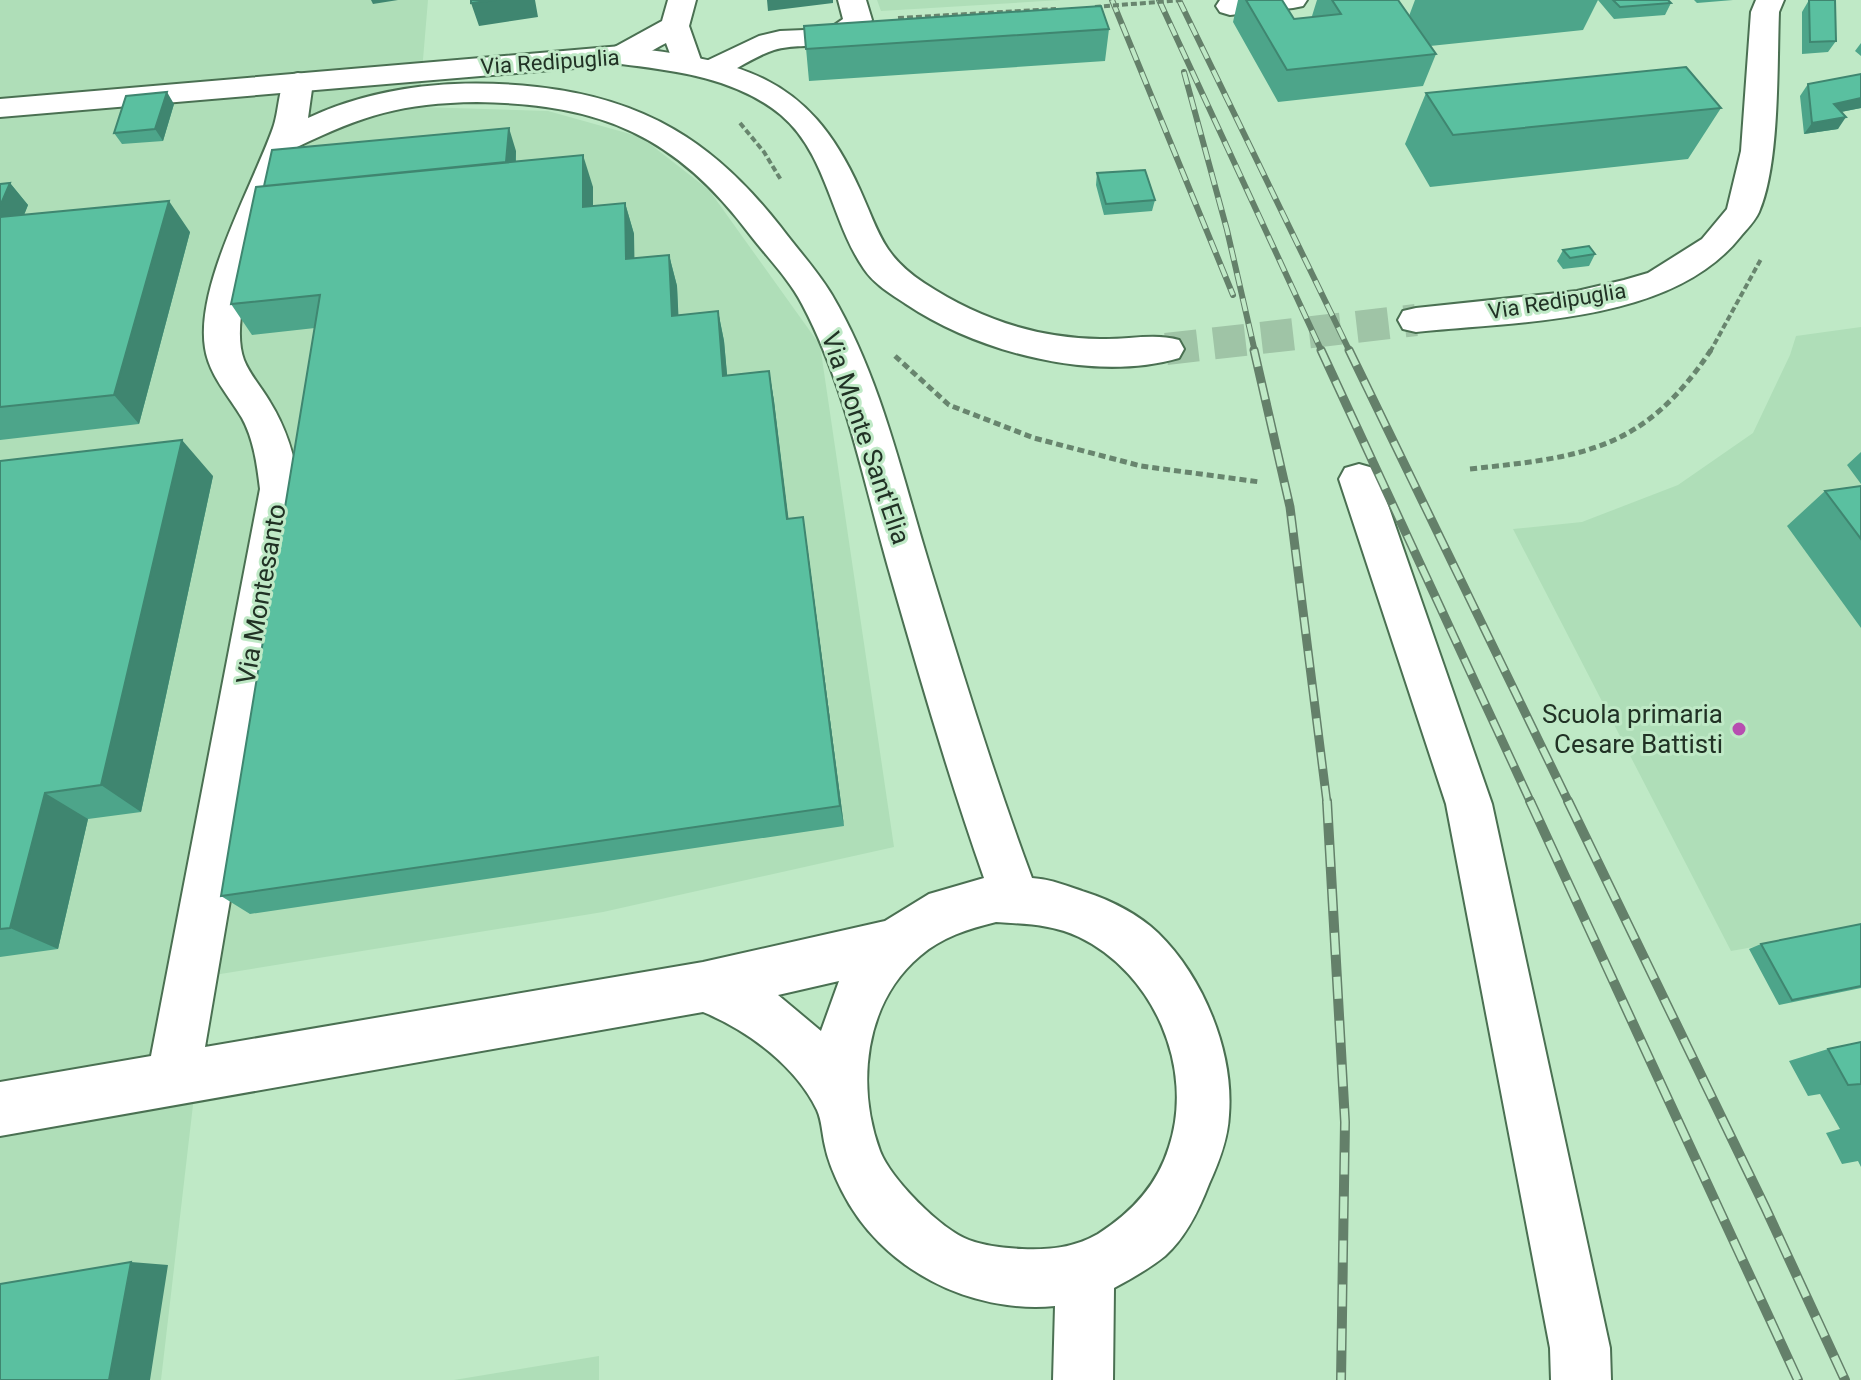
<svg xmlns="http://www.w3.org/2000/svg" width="1861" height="1380" font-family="Roboto,sans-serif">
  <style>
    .built { fill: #afdeb8 }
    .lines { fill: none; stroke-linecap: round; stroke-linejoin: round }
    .tertiary-tunnel { stroke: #9fc4a6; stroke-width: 32; stroke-dasharray: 32 16; stroke-linecap: butt }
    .minor-casing { stroke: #4a7052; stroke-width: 4 }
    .tertiary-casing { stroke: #4a7052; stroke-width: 4 }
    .path-far1 { stroke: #68856e; stroke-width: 4; stroke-dasharray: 6 3; stroke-linecap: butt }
    .path { stroke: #68856e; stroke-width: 5; stroke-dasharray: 7 4; stroke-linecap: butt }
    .minor { fill: #fff; fill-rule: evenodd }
    .tertiary { fill: #fff; fill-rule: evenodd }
    .rail-far2-casing { stroke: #64806a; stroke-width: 6 }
    .rail-far1-casing { stroke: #64806a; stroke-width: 9 }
    .rail-casing { stroke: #64806a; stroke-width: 10 }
    .rail-far2 { stroke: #bfe9c6; stroke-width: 4; stroke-dasharray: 13; stroke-linecap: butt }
    .rail-far1 { stroke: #bfe9c6; stroke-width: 6; stroke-dasharray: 17; stroke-linecap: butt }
    .rail { stroke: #bfe9c6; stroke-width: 7; stroke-dasharray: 22; stroke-linecap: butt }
    .path-bridge { stroke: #68856e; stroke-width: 4; stroke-dasharray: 6 3; stroke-linecap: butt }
    .wall { fill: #4da58a }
    .shaded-wall { fill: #3f8670 }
    .building { fill: #5ac0a0; stroke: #3f8670; stroke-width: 2 }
    .poi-dot { fill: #b74db0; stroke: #bfe9c6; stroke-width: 3 }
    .labels { text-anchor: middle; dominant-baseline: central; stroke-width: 6; stroke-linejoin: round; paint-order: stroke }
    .far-street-label { font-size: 22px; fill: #213225; stroke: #bfe9c6 }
    .street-label { font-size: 26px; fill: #213225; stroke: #bfe9c6 }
    .poi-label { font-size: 26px; fill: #213225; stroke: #bfe9c6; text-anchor: end }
  </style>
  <rect width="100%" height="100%" fill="#bfe9c6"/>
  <path class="built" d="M0,0h428l-9,107 129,4 93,26 68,53 111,155 74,502 -291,65 -395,64 -47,404h-161z
    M877,0h184l-180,11z
    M1861,327v601l-130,23 -218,-422 69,-7 96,-37 75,-52 37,-78 6,-19z
    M599,1356v24h-145z"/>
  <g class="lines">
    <path class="tertiary-tunnel" d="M1166,349l250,-29"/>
    <g class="minor-casing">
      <path id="minor" d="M668,0h28l-7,26 13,37 57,-27 21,-5 49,-2 14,-10 -5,-19h28l6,20c-27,39 -61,19 -98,30 -22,7 -40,23 -63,29l-11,-3 -4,-5 -9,2 -11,-3 -10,-27c-18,9 -35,23 -55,18l-5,-6 5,-6 51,-28z
        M1220,0h87l-4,6 -10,2 -63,7 -10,-3 -4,-6z
        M298,73l11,3 4,6 -5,36c70,-33 152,-40 229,-31 108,12 177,55 243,139 17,23 37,44 52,69 49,83 70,181 98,272 32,104 64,209 102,311 19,1 35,8 53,14 25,8 53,22 73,41 45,44 76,118 71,182 -1,24 -10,47 -20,69 -10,26 -23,53 -44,72 -15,12 -34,23 -51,32l-1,92h-60l2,-74c-85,8 -174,-37 -213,-115 -7,-14 -14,-30 -17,-45 -3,-12 -3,-25 -8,-36 -21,-44 -70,-80 -114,-98l-703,124v-54l151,-26 109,-567c-3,-24 -6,-49 -18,-71 -13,-22 -33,-43 -37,-70 -10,-62 47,-161 68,-220 6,-16 5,-39 14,-52zM477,102c124,2 199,33 274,134 17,22 38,43 51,68 43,81 61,175 86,263 30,104 60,209 96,311l-55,16 -44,27 -182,41 -498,85 95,-558c-5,-31 -13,-60 -30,-87 -8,-14 -20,-27 -26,-42 -19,-50 33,-164 53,-213 67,-32 104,-44 180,-45zM996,922c29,2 56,2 83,15 75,36 116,131 90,210 -12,39 -38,66 -71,87 -24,14 -49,16 -76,15 -18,-1 -37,-3 -53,-9 -29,-11 -78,-61 -89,-89 -24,-65 -16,-148 40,-195 22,-19 48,-27 76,-34zM839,981l-18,50 -43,-36z
        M1359,464l14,4 6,11 113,325 118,544 1,32h-60l-1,-32 -104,-544 -107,-325 6,-11z"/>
    </g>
    <g class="tertiary-casing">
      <path id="tertiary" d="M1756,0h28l-5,12c-2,54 1,152 -20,200 -4,9 -12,17 -18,24 -69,88 -223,85 -325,96l-13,-3 -5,-9 5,-9 13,-3 161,-17 47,-11 24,-7 54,-34 25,-30 14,-58 10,-139z
        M621,46c118,16 186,25 239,144 19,42 22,65 64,93 53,35 111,55 176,56 26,1 54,-6 79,1l5,9 -5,9c-86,25 -201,-6 -273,-54 -15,-10 -32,-20 -42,-35 -33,-48 -37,-115 -83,-154 -45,-37 -104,-44 -160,-51l-621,53v-18z"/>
    </g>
    <path class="path-far1" d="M898,18l158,-9
      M740,123l24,29 17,28
      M1710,352l51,-93"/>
    <path class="path" d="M895,356l54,49 85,33 107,28 119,16
      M1470,469c112,-12 174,-18 241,-119"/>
    <use href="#minor" class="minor"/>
    <use href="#tertiary" class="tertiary"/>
    <g class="rail-far2-casing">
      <path id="rail-far2" d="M1112,0l121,295
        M1159,0l163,352
        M1179,0l171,352
        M1184,72l43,158 28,122"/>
    </g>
    <g class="rail-far1-casing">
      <path id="rail-far1" d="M1254,350l36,157 37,296
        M1321,350l210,453
        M1349,350l220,453"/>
    </g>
    <g class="rail-casing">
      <path id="rail" d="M1327,801l18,321 -4,258
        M1530,801l268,579
        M1568,801l197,406 80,173"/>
    </g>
    <use href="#rail-far2" class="rail-far2"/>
    <use href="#rail-far1" class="rail-far1"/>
    <use href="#rail" class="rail"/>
    <path class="path-bridge" d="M1095,7l87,-7"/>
  </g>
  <path class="wall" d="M1238,0h44l12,19 19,-2 -1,-1 5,-16h81l11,16 6,-16h253l3,3 -6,12 -51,4 -16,-19 -15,30 -153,16 6,8 -13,32 -145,16 -45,-80z
    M1694,0h39l-36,3z
    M1809,0l27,41 -8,11 -26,2v-42z
    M804,26l305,3 -4,32 -296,20z
    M1861,43v13l-6,-5z
    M1861,74v34l-20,4 -3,17 -34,5 -4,-38 8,-12z
    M1426,93l295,15 -33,51 -258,28 -25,-43z
    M174,104l-11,37 -41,3 -8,-11z
    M516,151v11l77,25v19l32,-3 9,31v24l35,-3 8,31 1,29 40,-4 6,30 3,35 42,-5 5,30 14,118 19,26 37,281 -594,88 -29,-18 94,-568 -63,7 -21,-31 33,-118z
    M1097,173l58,27 -3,11 -48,4 -8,-30z
    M10,183l18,22 -4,10 166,17 -51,192 -139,16v-256z
    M1563,250l32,4 -6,12 -26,3 -6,-8z
    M1861,452v32l-14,-19z
    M0,461l213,15 -72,336 -53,7 -30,130 -58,8z
    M1861,486v142l-74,-102 38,-35z
    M1861,924v64l-82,17 -30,-56 12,-5z
    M1861,1042v125l-3,-6 -16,3 -16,-31 14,-4 -20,-35 -12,2 -19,-35 39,-12z"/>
  <path class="shaded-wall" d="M371,0h27l-25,4z
    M496,0h39l3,17 -59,9 -8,-23z
    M767,0h66v3l-65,8z
    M167,92l7,12 -11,37 -8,-12z
    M1861,98v10l-36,7 9,-11z
    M1846,117l-8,12 -34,5 8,-11z
    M509,128l7,23 -2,43 -8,-22z
    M583,155l10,32v51l-10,-31z
    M10,183l18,22 -13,32 -15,-18v-13z
    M169,201l21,31 -51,192 -25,-29z
    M625,203l9,31 1,56 -9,-31z
    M669,255l8,31 3,61 -8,-31z
    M718,311l6,30 6,65 -7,-30z
    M769,371l5,30 18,146 -5,-28z
    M182,440l31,36 -72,336 -40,-27z
    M803,517l4,28 37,281 -4,-20z
    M45,793l43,26 -30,130 -48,-21z
    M131,1262l37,3 -18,115h-41z"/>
  <path class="building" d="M471,0h25l-25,3z
    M1246,0h36l12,19 47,-5 -9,-14h66l38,54 -149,16z
    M1613,0h55l3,3 -51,4z
    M1809,0h26l1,41 -26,1z
    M1101,6l8,23 -303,20 -2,-23z
    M1686,67l35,41 -268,27 -27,-42z
    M1861,74v24l-27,6 12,13 -34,6 -4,-39z
    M167,92l-12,37 -41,4 12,-37z
    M509,128l-3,34 -242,24 8,-36z
    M583,155v52l42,-4 1,56 43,-4 3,61 46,-5 5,65 46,-5 18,148 16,-2 37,289 -619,90 99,-601 -89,9 25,-117z
    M1145,170l10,30 -49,4 -9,-31z
    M10,183l-10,23v-22z
    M169,201l-55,194 -114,12v-190z
    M1589,246l6,8 -25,4 -7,-8z
    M182,440l-81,345 -56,8 -35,135 -10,1v-468z
    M1861,486v53l-36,-48z
    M1861,924v62l-69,14 -31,-56z
    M1861,1042v42l-13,1 -20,-36z
    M131,1262l-22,118h-109v-96z"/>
  <circle class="poi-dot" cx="1739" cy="729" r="8"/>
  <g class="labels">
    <g class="far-street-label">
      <text transform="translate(550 62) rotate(-4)">Via Redipuglia</text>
      <text transform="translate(1557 301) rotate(-9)">Via Redipuglia</text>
    </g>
    <g class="street-label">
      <text transform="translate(866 438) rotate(71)">Via Monte Sant'Elia</text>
      <text transform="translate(261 594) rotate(-80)">Via Montesanto</text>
    </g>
    <g class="poi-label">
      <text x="1723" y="714">Scuola primaria<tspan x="1723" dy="30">Cesare Battisti</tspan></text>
    </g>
  </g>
</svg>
